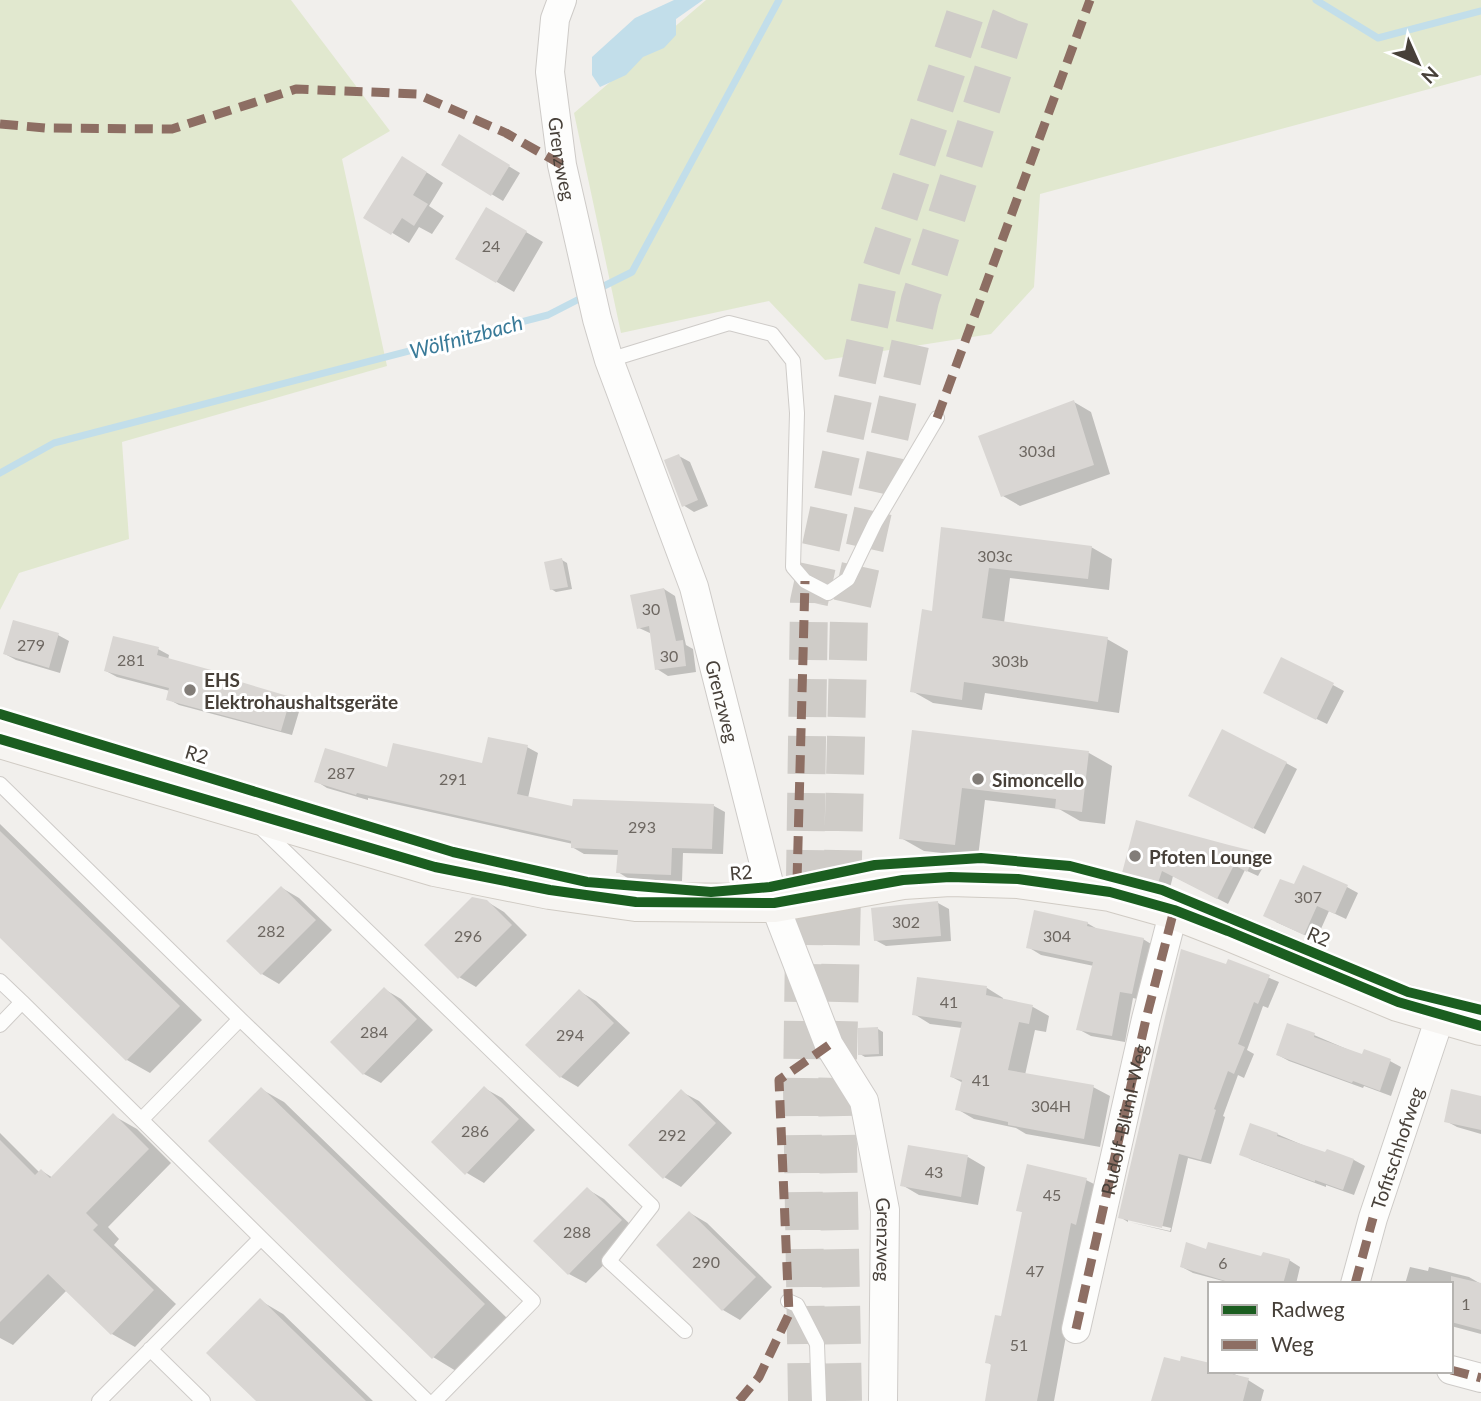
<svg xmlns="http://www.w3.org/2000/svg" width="1481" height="1401" font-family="Lato,sans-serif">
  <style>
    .green { fill: #e1e8cf }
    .water { fill: #c2deea }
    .shadow { fill: #0003 }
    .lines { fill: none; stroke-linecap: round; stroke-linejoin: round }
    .stream { stroke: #c2deea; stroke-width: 7 }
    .building { fill: #d9d6d3 }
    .highway-tunnel { stroke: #cfccc8; stroke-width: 38; stroke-dasharray: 38 19; stroke-linecap: butt }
    .lane-casing { stroke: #cecbc8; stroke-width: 16 }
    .street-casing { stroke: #cecbc8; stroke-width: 30 }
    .secondary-casing { stroke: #d0cbc4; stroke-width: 40 }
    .lane { stroke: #fdfdfc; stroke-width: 14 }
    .street { stroke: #fdfdfc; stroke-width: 28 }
    .secondary { stroke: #f6f4f1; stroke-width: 38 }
    .quiet { stroke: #8d6e63; stroke-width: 9; stroke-dasharray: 18 9; stroke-linecap: butt }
    .cycleway-casing { stroke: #fff; stroke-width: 15 }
    .cycleway { stroke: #1b5e20; stroke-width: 10 }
    .poi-dot { fill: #827d78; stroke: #fff; stroke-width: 2.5 }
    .labels { text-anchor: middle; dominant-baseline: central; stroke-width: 6; stroke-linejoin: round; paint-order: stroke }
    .number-label { font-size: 16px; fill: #6d6761 }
    .street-label { font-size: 19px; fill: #474039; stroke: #fff }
    .poi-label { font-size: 19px; font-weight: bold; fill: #474039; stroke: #fff; text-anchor: start }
    .water-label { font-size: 21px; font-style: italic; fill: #397a98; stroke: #fff }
  </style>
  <rect width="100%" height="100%" fill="#f1efec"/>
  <path class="green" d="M0,0h291l99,131 -48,28 45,207 -265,76 7,97 -110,34 -19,37z
    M706,0h775v75l-441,119 -6,93 -43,47 -166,26 -56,-59 -148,32 -47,-220z"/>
  <path class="water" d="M674,0h29l-27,19v16l-12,13 -21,9 -17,18 -26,12 -8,-12v-18l43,-39z"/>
  <path class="shadow" d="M460,137l60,36 -17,28 -60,-36z
    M420,168l23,15 -14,23 15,10 -12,18 -13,-7 -10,16 -43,-26z
    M487,209l56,33 -29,50 -56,-33z
    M1074,402l17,10 19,62 -90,32 -17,-10z
    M679,456l11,6 18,44 -14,6 -11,-7z
    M943,529l148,18 21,12 -3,31 -99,-12 -6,45 103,16 21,12 -9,62 -134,-20 -3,17 -49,-7 -21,-12 21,-78z
    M562,560l5,3 5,26 -16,3 -5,-3z
    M664,589l11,7 11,49 7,4 3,23 -28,4 -11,-7 -5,-35 -13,-6z
    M58,635l11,6 -9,32 -44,-13 -11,-6z
    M158,649l11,6 -1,5 53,15 11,6 58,17 11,7 -9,30 -113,-30 -11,-6 2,-8 -53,-14 -11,-6z
    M1333,685l11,6 -17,33 -51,-25z
    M914,732l175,21 23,13 -7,58 -25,-3 -21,-12 -74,-9 -7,57 -54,-6 -23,-13z
    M527,747l11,6 -10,45 46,10 140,-2 11,6 -2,42 -40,-1 -1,28 -53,-2 -11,-7 1,-17 -35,-1 -12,-7 1,-3 -205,-46v2l-41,-12 -11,-7 72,-11 96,-5z
    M1286,763l11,6 -32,65 -64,-33z
    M0,824l202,196 -52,53 -23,-13 -127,-124z
    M1256,854l11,6 -9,16 -13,-6 -17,34 -55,-28 -3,12 -35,-10 -11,-6z
    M1295,887h52l11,6 -12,26 -17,-8 -13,29 -40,-18z
    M282,888l17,10 33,32 -53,54 -17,-10z
    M486,901l18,11 23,23 -51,52 -17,-10z
    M938,903l11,6 2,32 -65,5 -11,-6z
    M1087,923l12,7 44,9 13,8 -11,54 -12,-3 -8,44 -34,-6 -13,-7 16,-63 -53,-11 -13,-8z
    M1229,961l50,21 -11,26 -5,-2 -16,44 7,4 -10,24 -6,-3 -15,41 2,1 -14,47 -23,-6 -17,74 -42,-10 41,9 1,-3 -43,-10v4l-8,-5z
    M987,988l16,10v3l30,6 16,9 -3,16 -11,-2 -10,45 68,12 17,9 -10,51 -74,-13 -10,-6 -42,-9 -17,-10 6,-26 -11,-6 10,-49 -32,-4 -16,-10z
    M384,989l17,10 32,31 -52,53 -17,-9 -32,-32z
    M579,991l17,10 34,32 -52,54 -17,-10z
    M878,1029l5,3v24l-18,1 -5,-3z
    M1314,1035l49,21 27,5 11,6 -10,29 -27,-10 -1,2 -74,-27 -11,-6z
    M484,1088l18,10 33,32 -51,53 -17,-10 -34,-31z
    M261,1089l23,13 223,216 -51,53 -23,-14z
    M682,1092l17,9 33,32 -51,54 -17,-10z
    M1481,1098v36l-24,-7 -11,-6z
    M114,1116l23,13 34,34 -63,64 11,12 -5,6 62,59 -41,43 -23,-13 -45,-44 -54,55 -13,-7v-205l40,40 2,-2 11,7z
    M1277,1134l49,21 28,5 11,6 -11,29 -28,-10v2l-74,-27 -11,-6z
    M968,1157l17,10 -7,38 -59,-10 -17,-10z
    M1086,1180l16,8 -36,148 -12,65h-67l6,-35 -6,-4 15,-44 22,-105 -6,-3z
    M587,1189l17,10 33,32 -51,52 -17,-9z
    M690,1213l17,10 65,64 -32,33 -17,-10z
    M1207,1251l82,9 11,7 -4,17h-62l-41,-11 -11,-6z
    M1410,1267l18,4 1,-4 40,10 12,7v50l-30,-8v-42h-46z
    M261,1301l22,13 90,87h-115z
    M1182,1363l28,8h17l21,9 16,10 -3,11h-103z"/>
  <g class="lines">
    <path class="stream" d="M1316,0l62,38 103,-27
      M596,290l36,-18 147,-272
      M0,473l54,-30 494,-128 37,-19"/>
  </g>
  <path class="building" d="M459,134l51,31 -19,31 -50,-31z
    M402,156l25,16 -14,23 15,9 -14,22 -12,-8 -11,17 -28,-17z
    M486,207l41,24 -31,52 -41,-24z
    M1074,400l20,65 -93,32 -23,-61z
    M679,454l19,46 -16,7 -18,-47z
    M941,527l151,19 -4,33 -99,-11 -7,50 126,19 -10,65 -134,-20 -2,18 -52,-8 12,-83 10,2z
    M562,558l6,29 -18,3 -6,-28z
    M664,588l12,53 7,-1 3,26 -31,4 -6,-44 -12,3 -7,-34z
    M13,620l46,13 -10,35 -46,-14z
    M113,636l46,11 -2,8 65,18 -1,3 70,21 -10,34 -115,-31 3,-12 -65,-17z
    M1281,657l53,26 -18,37 -53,-27z
    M1222,729l65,33 -34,67 -65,-33z
    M912,730l177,21 -7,61 -27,-3 1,-10 -94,-11 -7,57 -56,-6z
    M488,737l40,8 -11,49 55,12 1,-7 141,5 -2,45 -40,-1 -1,27 -55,-2 2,-23 -47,-2v-7l-214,-48 -1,2 -42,-13 11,-34 62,19 6,-24 89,20z
    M1136,820l93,25 28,7 -10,20 -13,-7 -17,34 -55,-28 -4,12 -36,-10z
    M0,831l180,175 -54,55 -126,-123z
    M1303,865l45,20 -13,29 -18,-8 -13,29 -41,-19 17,-37 14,5z
    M281,886l35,34 -55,55 -35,-34z
    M472,897l15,3 25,25 -54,54 -34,-34z
    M938,901l3,35 -67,5 -3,-33z
    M1034,910l54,12 -1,4 57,12 -12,56 -12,-2 -8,44 -36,-6 17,-68 -67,-14z
    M1181,949l45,15 2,-5 42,16 -12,29 -4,-2 -16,42 7,3 -11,27 -6,-3 -14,38 2,1 -15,50 -22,-6 -17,74 -44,-10z
    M917,977l70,9 -1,9 47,10 -4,19 -10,-2 -11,48 86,15 -10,54 -76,-14v-3l-53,-12 7,-30 -12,-3 12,-55 -50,-7z
    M384,987l33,32 -54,56 -33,-33z
    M579,989l35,34 -54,55 -35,-33z
    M1287,1023l28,10 -1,4 48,17 2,-5 27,10 -11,32 -27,-10 -1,2 -76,-28z
    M878,1027l1,27 -21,1v-27z
    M484,1086l35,33 -54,56 -34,-33z
    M261,1087l224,217 -53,55 -224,-218z
    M681,1089l35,34 -53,56 -35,-34z
    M1451,1089l30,7v34l-37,-8z
    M113,1113l36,36 -63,64 12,12 -5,5 61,60 -43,45 -63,-61 -48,48v-182l35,35 6,-6 9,9z
    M1250,1123l28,10 -1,3 48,16 2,-3 27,10 -11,31 -28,-10v2l-76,-27z
    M908,1145l60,10 -7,42 -61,-11z
    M1027,1164l60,14 -11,47 -5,-2 -34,178h-52l6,-37 -6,-1 10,-48 6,1 21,-104 -6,-1z
    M587,1187l35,33 -54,55 -35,-34z
    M689,1211l67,66 -34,34 -66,-66z
    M1186,1242l20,7 2,-7 53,14 2,-4 27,7 -7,25h-48l-55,-17z
    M1451,1276l30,7v47l-30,-8z
    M260,1298l106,103h-110l-50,-48z
    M1181,1356l29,7v8h10l29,7 -6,23h-92l13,-44 16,4z"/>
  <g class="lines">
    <path class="highway-tunnel" d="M807,1401l-5,-313 7,-486 72,-332 89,-270
      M843,1401l-6,-304 12,-479 71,-318 90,-282 8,-18"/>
    <g class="lane-casing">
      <path id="lane" d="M609,360l120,-37 43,11 21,27 4,52 -4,154 12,14 23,12 20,-14 27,-56 62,-105
        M0,784l240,235 -98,100
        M260,827l392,379 -43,55 76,70
        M0,981l22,21
        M240,1019l293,282 -98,100
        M0,1025l22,-23 239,236 -162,163
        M261,1238l166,163
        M788,1301l9,4 20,39 2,57
        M150,1349l53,52"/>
    </g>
    <g class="street-casing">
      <g id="street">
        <path id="s1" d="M562,0l-7,19 -5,53 12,93 35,154 12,41 85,227 80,316 55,142 35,56 21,109 -2,191"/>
        <path id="s2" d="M1355,1284l18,-66 68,-204"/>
        <path id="s3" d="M1076,1329l70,-310 28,-109"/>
        <path d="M1451,1370l30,8"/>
      </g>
    </g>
    <g class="secondary-casing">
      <path id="secondary" d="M0,739l435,128 115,23 86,12 138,1 129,-23 47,-3 68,2 92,13 64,18 54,21 170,71 83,24"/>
    </g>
    <use href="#lane" class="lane"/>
    <use href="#street" class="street"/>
    <use href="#secondary" class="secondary"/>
    <path class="quiet" d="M0,124l45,4 127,1 124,-40 121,5 89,39 56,32
      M937,418l153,-418
      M797,881l8,-300
      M1355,1284l18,-66
      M1076,1329l70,-310 28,-109
      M1451,1370l30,8
      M739,1401l20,-24 30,-63 -10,-234 50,-35"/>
    <g class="cycleway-casing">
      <path id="cycleway" d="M0,714l453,138 134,30 124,10 59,-5 105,-22 106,-7 89,8 92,24 246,102 73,18
        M0,739l435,128 115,23 86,12 138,1 129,-23 47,-3 68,2 92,13 64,18 54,21 170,71 83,24"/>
    </g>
    <use href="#cycleway" class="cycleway"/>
  </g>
  <g class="poi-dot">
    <circle cx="190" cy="690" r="7"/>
    <circle cx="978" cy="779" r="7"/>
    <circle cx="1135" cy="856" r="7"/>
  </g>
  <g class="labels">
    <g class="number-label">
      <text x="491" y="245">24</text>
      <text x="1037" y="450">303d</text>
      <text x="995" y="555">303c</text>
      <text x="651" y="608">30</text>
      <text x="31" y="644">279</text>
      <text x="669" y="655">30</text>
      <text x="131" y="659">281</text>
      <text x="1010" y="660">303b</text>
      <text x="341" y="772">287</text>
      <text x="453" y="778">291</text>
      <text x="642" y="826">293</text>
      <text x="1308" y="896">307</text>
      <text x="906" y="921">302</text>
      <text x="271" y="930">282</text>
      <text x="468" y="935">296</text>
      <text x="1057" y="935">304</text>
      <text x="949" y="1001">41</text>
      <text x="374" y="1031">284</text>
      <text x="570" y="1034">294</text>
      <text x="981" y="1079">41</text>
      <text x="1051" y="1105">304H</text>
      <text x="475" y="1130">286</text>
      <text x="672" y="1134">292</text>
      <text x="934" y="1171">43</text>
      <text x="1052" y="1194">45</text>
      <text x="577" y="1231">288</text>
      <text x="706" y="1261">290</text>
      <text x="1223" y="1262">6</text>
      <text x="1035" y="1270">47</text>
      <text x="1466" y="1303">1</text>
      <text x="1019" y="1344">51</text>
    </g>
    <g class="street-label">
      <text stroke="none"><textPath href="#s1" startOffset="161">Grenzweg</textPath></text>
      <text stroke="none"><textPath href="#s1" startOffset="728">Grenzweg</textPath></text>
      <text transform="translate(197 754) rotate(17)">R2</text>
      <text transform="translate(741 872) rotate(-5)">R2</text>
      <text transform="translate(1319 936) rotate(23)">R2</text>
      <text stroke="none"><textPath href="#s3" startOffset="215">Rudolf-Blüml-Weg</textPath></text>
      <text stroke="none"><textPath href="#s2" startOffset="142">Tofitschhofweg</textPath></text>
      <text stroke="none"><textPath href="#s1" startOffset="1295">Grenzweg</textPath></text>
    </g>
    <g class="poi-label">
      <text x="204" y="679">EHS<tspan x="204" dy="22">Elektrohaushaltsgeräte</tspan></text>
      <text x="992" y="779">Simoncello</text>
      <text x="1149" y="856">Pfoten Lounge</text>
    </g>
    <g class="water-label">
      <text transform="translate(466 336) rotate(-15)">Wölfnitzbach</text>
    </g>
  </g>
  <rect x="1208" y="1282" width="245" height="91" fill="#ffffff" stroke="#b5b3b0" stroke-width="2"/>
  <rect x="1222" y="1305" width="35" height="10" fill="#1b5e20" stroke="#b5b3b0" stroke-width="2"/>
  <text x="1271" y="1317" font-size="21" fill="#474039">Radweg</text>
  <rect x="1222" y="1340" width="35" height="10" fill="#8d6e63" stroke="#b5b3b0" stroke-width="2"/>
  <text x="1271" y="1352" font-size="21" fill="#474039">Weg</text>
  <g transform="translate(1418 63) rotate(135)" stroke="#ffffff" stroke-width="5" paint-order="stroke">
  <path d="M0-5L12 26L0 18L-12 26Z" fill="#474039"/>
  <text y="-10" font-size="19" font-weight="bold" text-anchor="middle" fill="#474039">N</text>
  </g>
</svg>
